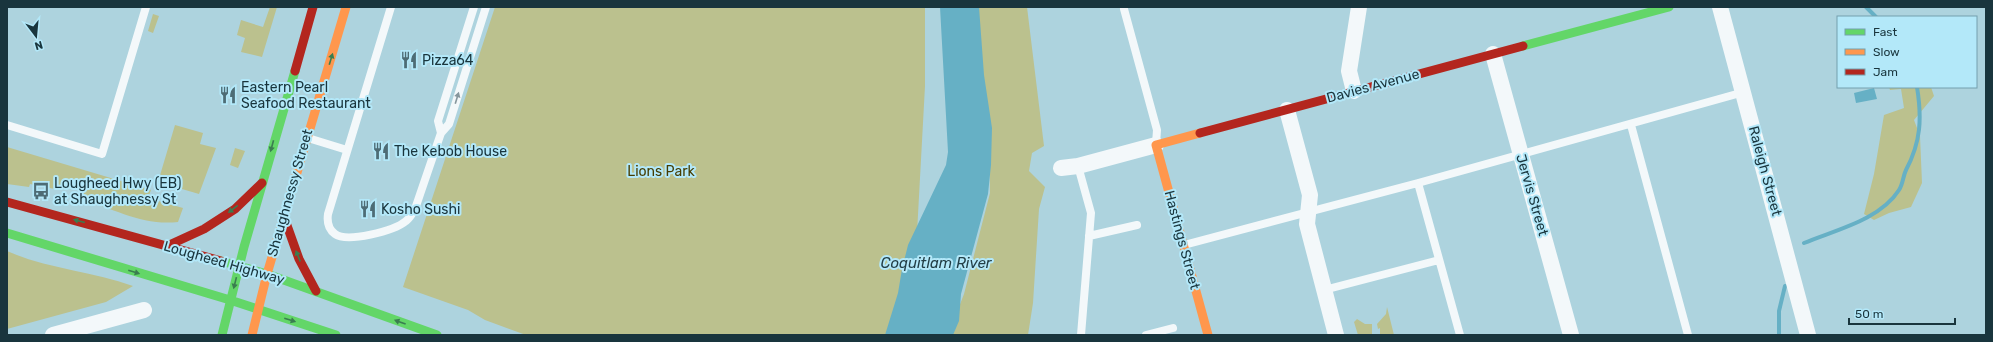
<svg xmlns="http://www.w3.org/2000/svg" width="1993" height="342" font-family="Rubik,sans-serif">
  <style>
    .green { fill: #bbc18e }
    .water { fill: #66b0c5 }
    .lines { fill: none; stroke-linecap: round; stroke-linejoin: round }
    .stream { stroke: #66b0c5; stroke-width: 4 }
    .lane { stroke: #f3f8fa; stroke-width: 8 }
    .street { stroke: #f3f8fa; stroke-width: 16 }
    .fast { stroke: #63d668; stroke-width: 9 }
    .slow { stroke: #ff974d; stroke-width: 9 }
    .jam { stroke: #b3261e; stroke-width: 9 }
    .oneway { fill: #3a7d50 }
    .oneway2 { fill: #86969c }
    .labels { text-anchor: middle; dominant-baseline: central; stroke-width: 4; stroke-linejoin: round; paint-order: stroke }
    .poi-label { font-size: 14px; fill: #19353d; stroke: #b3e8f9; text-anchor: start }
    .street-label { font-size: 14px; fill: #19353d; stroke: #b3e8f9 }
    .park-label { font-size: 14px; fill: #463d01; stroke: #b3e8f9 }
    .water-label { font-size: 15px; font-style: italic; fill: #233f47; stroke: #b3e8f9 }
  </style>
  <rect width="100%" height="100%" fill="#add3de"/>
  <path class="green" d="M270,7h7l-15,50 -21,-5 4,-14 -8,-3 4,-15 22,7z
    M495,7h430v79l-8,147 -22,102h-369l-41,-15 -17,-10 -65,-23z
    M973,7h54l17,139 -12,7 -3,18 16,16 -6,22 -6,94 -5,32h-80l16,-41 26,-101 -1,-79z
    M153,14l6,2 -6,17 -5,-2z
    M1889,87h42l3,9 -20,24 6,16 2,47 -11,24 -22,6 -15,7 -10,-6 10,-40 10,-59 20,-7 -3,-19 -11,1z
    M175,125l28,8 -3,11 16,4 -17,46 -41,-12z
    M7,147l144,43 -3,8 35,10 -5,14c-35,4 -64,-13 -96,-23l2,-9 -22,-7 -2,7 -30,-6 -1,3 -22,-3z
    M235,148l10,3 -7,17 -8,-3z
    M7,251c40,18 85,20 126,35l-27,16 -99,27z
    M1387,307l7,28h-14v-7l-2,1 -1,-5 9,-10z
    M1357,319l8,5h7v11h-14l-4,-13z"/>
  <path class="water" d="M940,7h39l5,68 8,53 -1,37 -3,29 -27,100 -2,27 -6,14h-68l13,-42 4,-24 6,-24 38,-80 2,-13z
    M1874,88l3,11 -21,4 -2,-10z"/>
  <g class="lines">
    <path class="stream" d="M1866,7l10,10
      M1804,243c31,-13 76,-23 95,-53 4,-6 4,-14 7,-20 15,-28 16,-52 11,-83
      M1779,335v-24l6,-25"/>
    <path class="lane" d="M391,7l-63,207c-1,7 0,15 7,20 12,9 59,-3 71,-13 4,-3 6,-7 9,-12l26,-76 8,-9 37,-117
      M1124,9l33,121 -1,14
      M7,125l95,29 44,-147
      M1631,125l57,210
      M441,133l-3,-12 36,-114
      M308,138l39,12
      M1078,166l13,47 -10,122
      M1418,183l42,152
      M1089,236l48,-11
      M1184,245l234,-62 326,-91
      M1324,290l115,-30
      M1146,335l27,-7"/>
    <path class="street" d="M1720,7l88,328
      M1493,54l78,281
      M1354,91l-5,-20 10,-64
      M1287,110l23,85 -3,29 29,111
      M1061,168l17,-2 78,-21
      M53,335l91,-25"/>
    <path class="fast" d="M1523,46l146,-39
      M7,233l223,67 106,35
      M221,261l46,13 170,61
      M222,335l22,-88 51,-176"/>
    <path class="slow" d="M1200,133l-44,12 52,190
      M252,335l15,-61 79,-267"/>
    <path class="jam" d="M295,71l18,-64
      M1200,133l323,-87
      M7,202l214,59
      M284,217l15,42 17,32
      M167,246l37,-17 31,-20 27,-26"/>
  </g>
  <defs><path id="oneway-solid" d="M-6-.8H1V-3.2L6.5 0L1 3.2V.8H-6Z"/></defs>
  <g class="oneway">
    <use href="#oneway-solid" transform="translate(331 59) rotate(-73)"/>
    <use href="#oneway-solid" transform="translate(272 146) rotate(105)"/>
    <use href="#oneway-solid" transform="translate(233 209) rotate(143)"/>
    <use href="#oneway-solid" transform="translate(79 221) rotate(-165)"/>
    <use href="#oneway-solid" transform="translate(298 256) rotate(-112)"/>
    <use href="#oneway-solid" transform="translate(134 272) rotate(17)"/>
    <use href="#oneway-solid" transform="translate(235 283) rotate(104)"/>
    <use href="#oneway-solid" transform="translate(290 320) rotate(17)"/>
    <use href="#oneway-solid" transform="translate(400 322) rotate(-160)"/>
  </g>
  <use class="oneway2" href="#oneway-solid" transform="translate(457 98) rotate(-73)"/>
  <defs>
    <g id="restaurant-bare" transform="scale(1.38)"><path d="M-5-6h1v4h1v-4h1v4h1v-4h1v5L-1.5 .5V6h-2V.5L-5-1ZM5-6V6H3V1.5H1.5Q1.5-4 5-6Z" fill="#4d6c75" stroke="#b3e8f9" stroke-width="2.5" paint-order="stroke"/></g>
    <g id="bus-bare" transform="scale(1.38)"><path d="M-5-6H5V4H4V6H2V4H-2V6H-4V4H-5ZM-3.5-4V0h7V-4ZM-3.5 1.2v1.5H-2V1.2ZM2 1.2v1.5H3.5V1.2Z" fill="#4d6c75" stroke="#b3e8f9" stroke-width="2.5" paint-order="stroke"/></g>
  </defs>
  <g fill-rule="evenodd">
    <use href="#restaurant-bare" x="409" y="60"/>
    <use href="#restaurant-bare" x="228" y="95"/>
    <use href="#restaurant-bare" x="381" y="151"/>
    <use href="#bus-bare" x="41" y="191"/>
    <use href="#restaurant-bare" x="368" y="209"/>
  </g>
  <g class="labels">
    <g class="poi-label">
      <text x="422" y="60">Pizza64</text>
      <text x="241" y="87">Eastern Pearl<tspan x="241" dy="16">Seafood Restaurant</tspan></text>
      <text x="394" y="151">The Kebob House</text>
      <text x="54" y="183">Lougheed Hwy (EB)<tspan x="54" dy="16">at Shaughnessy St</tspan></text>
      <text x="381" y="209">Kosho Sushi</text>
    </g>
    <g class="street-label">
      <text transform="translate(1373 86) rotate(-15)">Davies Avenue</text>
      <text transform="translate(1765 171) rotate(75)">Raleigh Street</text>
      <text transform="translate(290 193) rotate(-74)">Shaughnessy Street</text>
      <text transform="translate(1532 195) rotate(74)">Jervis Street</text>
      <text transform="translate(1182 240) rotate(75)">Hastings Street</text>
      <text transform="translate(224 263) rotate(16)">Lougheed Highway</text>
    </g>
    <g class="park-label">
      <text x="661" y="171">Lions Park</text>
    </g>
    <g class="water-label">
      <text x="936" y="263">Coquitlam River</text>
    </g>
  </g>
  <rect width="1993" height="342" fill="none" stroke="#19353d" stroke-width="16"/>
  <rect x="1837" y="16" width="140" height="72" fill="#b3e8f9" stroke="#75a0ae"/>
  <rect x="1845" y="29" width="20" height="6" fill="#63d668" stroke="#75a0ae"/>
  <text x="1873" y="36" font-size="12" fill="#19353d">Fast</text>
  <rect x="1845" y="49" width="20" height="6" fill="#ff974d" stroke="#75a0ae"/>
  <text x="1873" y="56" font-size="12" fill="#19353d">Slow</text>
  <rect x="1845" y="69" width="20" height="6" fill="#b3261e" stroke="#75a0ae"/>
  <text x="1873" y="76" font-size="12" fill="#19353d">Jam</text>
  <g transform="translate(36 36) rotate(164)" stroke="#b3e8f9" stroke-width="3" paint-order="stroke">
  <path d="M0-3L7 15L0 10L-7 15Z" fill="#19353d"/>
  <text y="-6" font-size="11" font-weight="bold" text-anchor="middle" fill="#19353d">N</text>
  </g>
  <path d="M1849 318v6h106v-6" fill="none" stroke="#19353d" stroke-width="2"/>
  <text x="1855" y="318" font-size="12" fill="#19353d" stroke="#b3e8f9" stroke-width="3" paint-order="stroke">50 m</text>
</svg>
